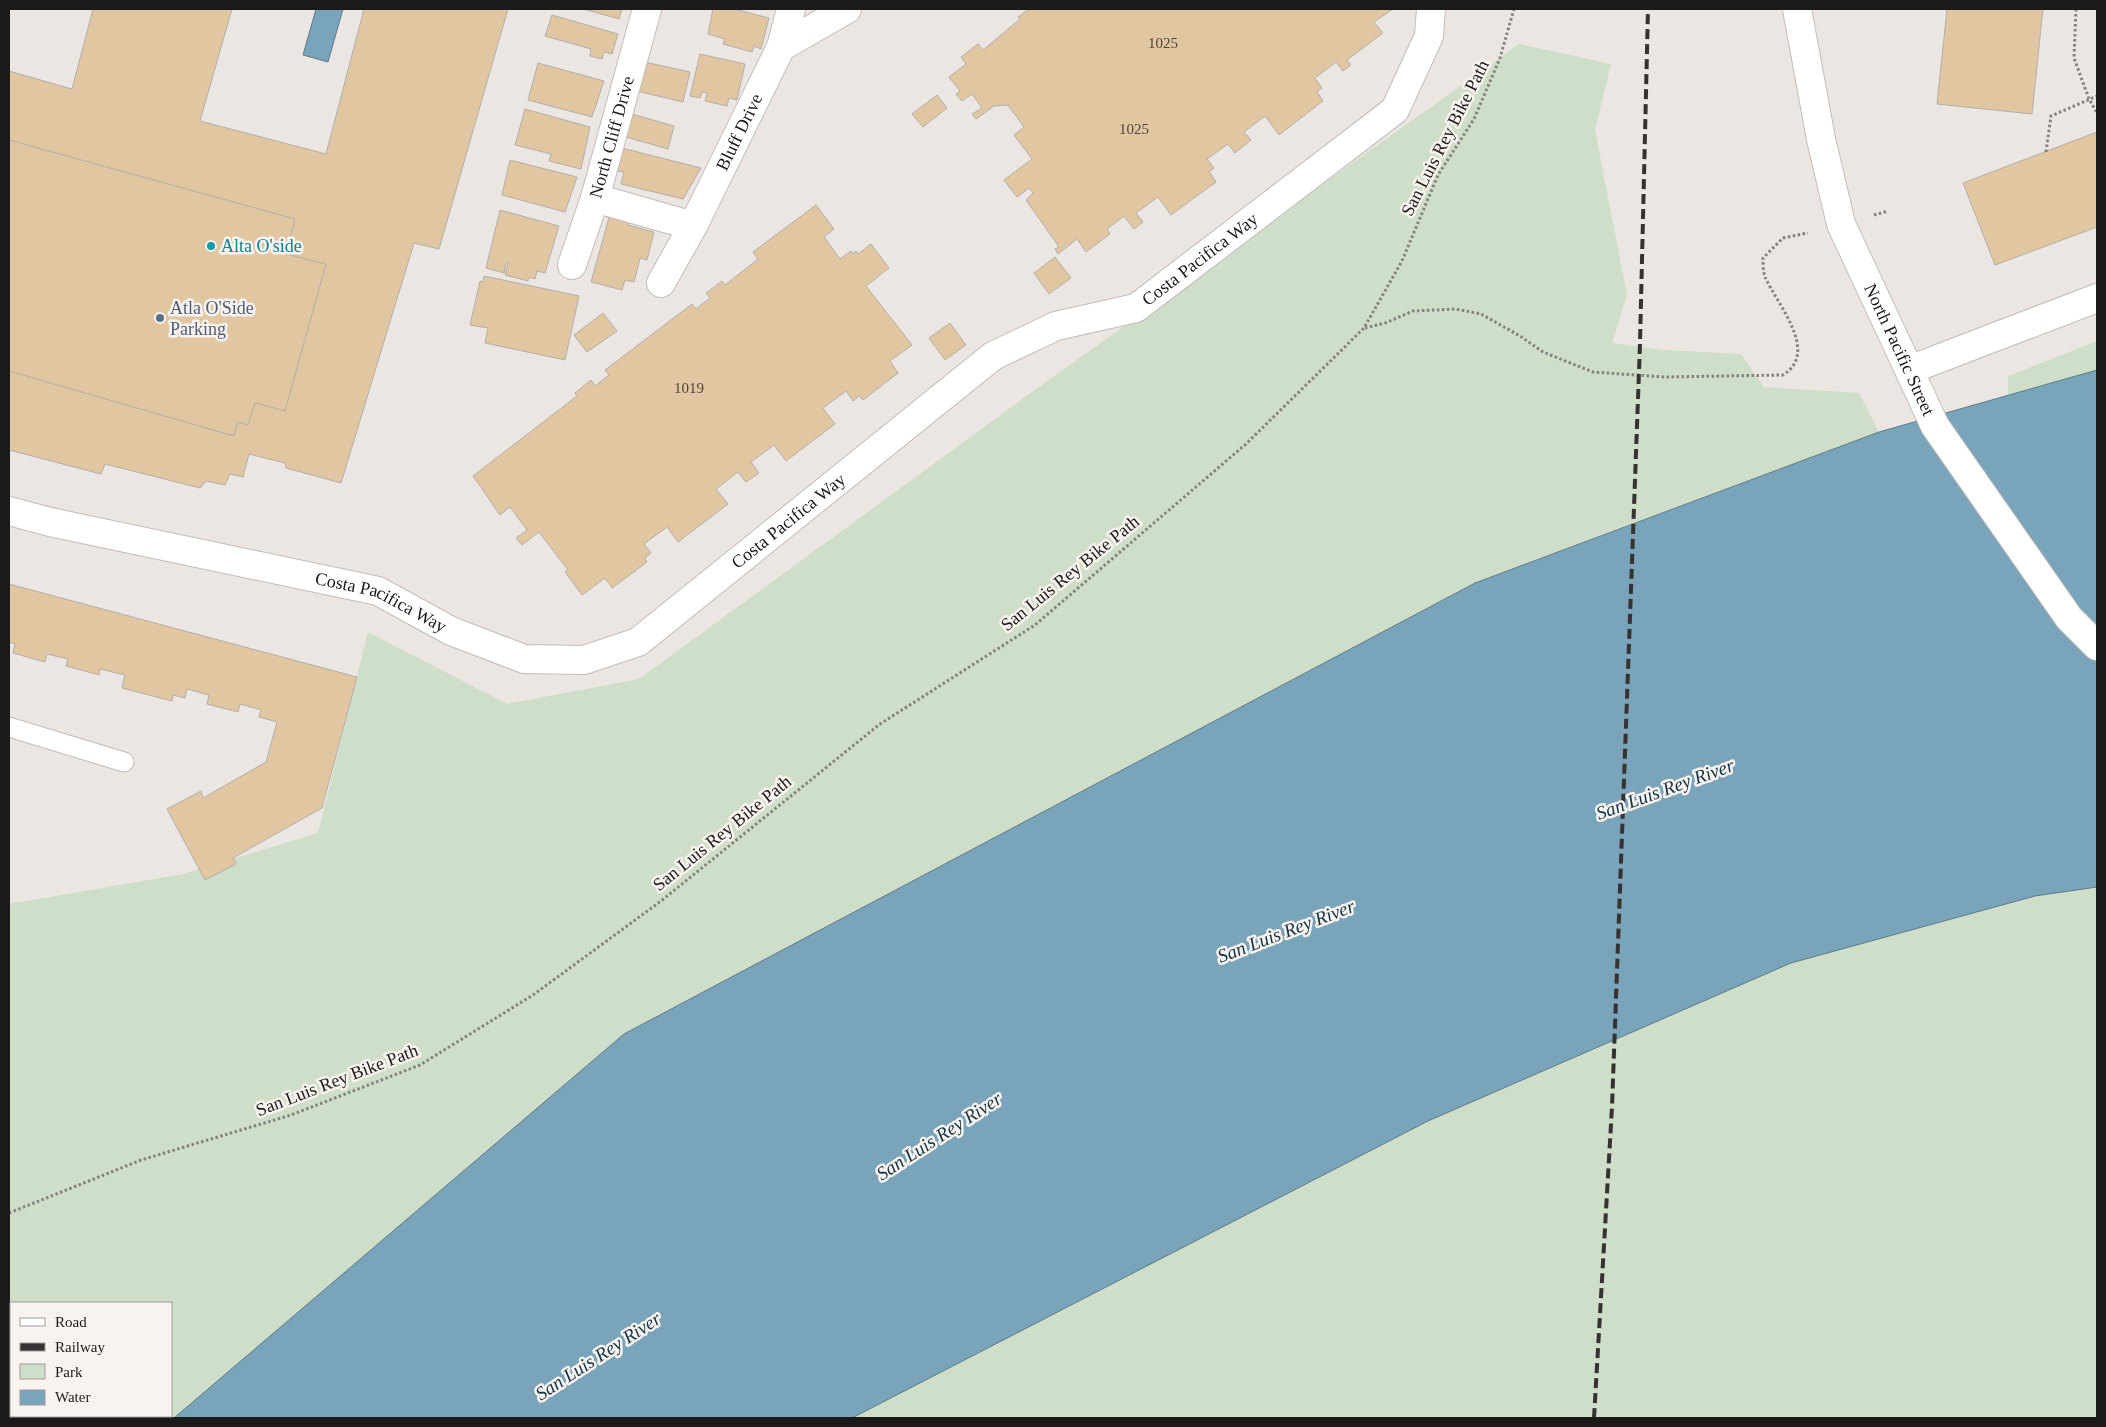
<svg xmlns="http://www.w3.org/2000/svg" width="2106" height="1427" font-family="Georgia,serif">
  <style>
    .green { fill: #cedec8; fill-rule: evenodd }
    .water { fill: #79a4ba; stroke: #5d7b8a }
    .building { fill: #e1c6a2; stroke: #b3afaa }
    .lines { fill: none; stroke-linecap: round; stroke-linejoin: round }
    .service-casing { stroke: #c3bdb9; stroke-width: 21 }
    .minor-casing { stroke: #c3bdb9; stroke-width: 30 }
    .secondary-casing { stroke: #c3bdb9; stroke-width: 30 }
    .path { stroke: #85817f; stroke-width: 3; stroke-dasharray: 2.5 2.5; stroke-linecap: butt }
    .service { stroke: #fff; stroke-width: 19 }
    .minor { stroke: #fff; stroke-width: 28 }
    .secondary { stroke: #fff; stroke-width: 28 }
    .rail { stroke: #353231; stroke-width: 4; stroke-dasharray: 10 5; stroke-linecap: butt }
    .culture-dot { fill: #0f9aa8; stroke: #f9f3ef; stroke-width: 2 }
    .service-dot { fill: #5c6f8a; stroke: #f9f3ef; stroke-width: 2 }
    .labels { text-anchor: middle; dominant-baseline: central; stroke-width: 5; stroke-linejoin: round; paint-order: stroke }
    .number-label { font-size: 15px; fill: #4d453b }
    .street-label { font-size: 18px; fill: #1c1a19; stroke: #f9f3ef }
    .culture-label { font-size: 18px; fill: #0d838f; stroke: #f9f3ef; text-anchor: start }
    .service-label { font-size: 18px; fill: #4e5e75; stroke: #f9f3ef; text-anchor: start }
    .water-label { font-size: 19px; font-style: italic; fill: #0d3344; stroke: #f9f3ef }
  </style>
  <rect width="100%" height="100%" fill="#ece6e2"/>
  <path class="green" d="M1519,44l92,20 -16,66 32,165 -15,48 52,7 77,4 23,33 95,6 20,39 -404,151 -851,451 -450,384h-165v-514l174,-30 135,-41 50,-201 139,72 132,-25 400,-292zM11,1303h160v113h-160z
    M2097,341v210l-88,-118 -1,-57z
    M2097,887v531h-1245l576,-297 363,-158 244,-67z"/>
  <path class="water" d="M316,9h27l-15,53 -25,-7z
    M2097,370v517l-62,9 -244,67 -363,158 -576,297h-678l450,-384 851,-451 404,-151z"/>
  <path class="building" d="M93,9h139l-32,112 126,33 38,-145h144l-69,240 -25,-6 -73,240 -55,-15 -1,-5 -36,-9 -6,23 -13,-3 -5,11 -19,-4 -6,7 -95,-24 -4,10 -92,-24v-379l63,18z
    M583,9h39l-3,10z
    M713,9h21l35,9 -8,31 -7,-3 -2,6 -29,-8 2,-5 -17,-5z
    M1029,9h364l-19,13 9,11 -36,27 4,5 -8,6 -7,-9 -21,16 7,10 -5,4 6,9 -44,34 -14,-19 -21,16 7,8 -16,13 -7,-9 -21,15 7,9 -5,3 7,11 -45,33 -13,-18 -22,16 7,9 -9,7 -10,-13 -17,13 3,5 -24,18 -9,-13 -19,15 -3,-5 4,-2 -33,-47 7,-7 -4,-5 -12,9 -13,-17 28,-21 -18,-24 10,-8 -16,-22 -14,1 -18,13 -4,-5 10,-6 -10,-14 -10,7 -6,-7 4,-3 -11,-14 17,-13 -5,-7 17,-13 5,6 37,-31 -2,-2z
    M1947,9h96l-11,105 -95,-10z
    M552,15l66,19 -6,20 -8,-2 -2,7 -12,-3 1,-7 -46,-13z
    M700,54l45,10 -8,36 -8,-2 -2,8 -22,-5 2,-8 -5,-1 -2,6 -10,-2z
    M640,61l50,11 -7,30 -50,-12z
    M538,63l66,18 -12,36 -64,-17z
    M937,95l10,13 -24,19 -11,-13z
    M525,109l65,18 -9,42 -32,-8 2,-7 -36,-9z
    M625,112l49,14 -6,23 -49,-14z
    M2097,132v95l-102,38 -32,-82z
    M9,140l286,79 -9,35 40,10 -41,147 -30,-8 -7,22 -10,-3 -4,14 -225,-65z
    M622,148l79,20 -18,31 -62,-15 3,-12 -8,-1z
    M510,160l67,17 -12,35 -63,-17z
    M816,205l18,24 -10,8 16,22 11,-8 2,3 3,-3 2,3 13,-10 18,24 -23,18 46,59 -22,16 8,12 -35,27 -4,-4 -6,5 -7,-10 -23,17 12,16 -49,37 -12,-16 -23,17 8,11 -13,9 -8,-10 -22,17 12,15 -50,38 -11,-15 -23,17 7,9 -6,5 2,4 -35,26 -7,-10 -23,17 -17,-23 3,-2 -29,-38 -17,13 -6,-7 11,-8 -17,-23 -10,8 -27,-39 104,-80 -2,-3 16,-13 4,6 14,-11 -4,-5 87,-66 4,5 14,-11 -4,-5 16,-12 3,4 33,-26 -5,-7z
    M500,210l59,16 -14,47 -8,-2 -2,8 -6,-2 -1,4 -23,-6 3,-12h-2l-2,10 -18,-5z
    M610,214l19,5 -1,6 26,7 -7,28 -7,-2 -6,24 -9,-2 -3,10 -31,-8z
    M1055,257l16,21 -22,16 -15,-21z
    M484,276l95,20 -14,64 -80,-17 3,-15 -18,-3 10,-44 3,1z
    M603,313l14,18 -30,21 -13,-17z
    M950,323l16,22 -21,15 -16,-22z
    M9,584l348,93 -35,131 -89,50 3,6 -31,16 -38,-71 34,-18 2,7 63,-36 11,-40 -18,-5 2,-7 -21,-6 -2,8 -31,-8 2,-9 -22,-6 -2,9 -12,-3 -1,6 -50,-13 3,-13 -25,-6 -1,6 -33,-9 2,-7 -21,-5 -2,8 -32,-9 2,-9 -6,-2z"/>
  <g class="lines">
    <g class="service-casing">
      <path id="service" d="M9,727l115,35"/>
    </g>
    <g class="minor-casing">
      <g id="minor">
        <path d="M781,47l10,-38"/>
        <path d="M595,198l98,28"/>
        <path id="s1" d="M572,265l23,-67 52,-189"/>
        <path id="s2" d="M661,283l32,-57 88,-179 66,-38"/>
        <path d="M1909,370l188,-72"/>
        <path id="s3" d="M9,511l41,11 328,69 73,40 73,28 60,1 54,-18 355,-286 63,-30 80,-18 259,-198 34,-74 2,-27"/>
      </g>
    </g>
    <g class="secondary-casing">
      <g id="secondary">
        <path id="s4" d="M1797,9l24,130 20,85 68,146 26,56 134,192 28,28"/>
      </g>
    </g>
    <path class="path" d="M2076,9l-2,49 15,41 8,14
      M2046,152l5,-36 46,-20
      M1874,215l14,-4
      M1365,328l20,-5 28,-12 43,-2 25,5 39,22 23,16 50,20 72,5 118,-2c37,-23 -6,-71 -18,-98 -2,-5 -2,-13 -2,-19l20,-20 25,-5
      M9,1213l132,-53 150,-45 129,-50 113,-70 128,-94 219,-177 155,-99 211,-181 118,-116 38,-67 36,-86 36,-56 26,-61 14,-49"/>
    <use href="#service" class="service"/>
    <use href="#minor" class="minor"/>
    <use href="#secondary" class="secondary"/>
    <path class="rail" d="M1594,1418l18,-311 28,-763 8,-335"/>
  </g>
  <circle class="culture-dot" cx="211" cy="246" r="5"/>
  <circle class="service-dot" cx="160" cy="318" r="5"/>
  <g class="labels">
    <g class="number-label">
      <text x="1163" y="43">1025</text>
      <text x="1134" y="129">1025</text>
      <text x="689" y="388">1019</text>
    </g>
    <g class="street-label">
      <text stroke="none"><textPath href="#s2" startOffset="170">Bluff Drive</textPath></text>
      <text stroke="none"><textPath href="#s1" startOffset="134">North Cliff Drive</textPath></text>
      <text transform="translate(1445 138) rotate(-63)">San Luis Rey Bike Path</text>
      <text stroke="none"><textPath href="#s3" startOffset="1344">Costa Pacifica Way</textPath></text>
      <text stroke="none"><textPath href="#s4" startOffset="358">North Pacific Street</textPath></text>
      <text stroke="none"><textPath href="#s3" startOffset="849">Costa Pacifica Way</textPath></text>
      <text transform="translate(1070 573) rotate(-39)">San Luis Rey Bike Path</text>
      <text stroke="none"><textPath href="#s3" startOffset="384">Costa Pacifica Way</textPath></text>
      <text transform="translate(722 833) rotate(-39)">San Luis Rey Bike Path</text>
      <text transform="translate(337 1080) rotate(-21)">San Luis Rey Bike Path</text>
    </g>
    <g class="culture-label">
      <text x="221" y="246">Alta O'side</text>
    </g>
    <g class="service-label">
      <text x="170" y="308">Atla O'Side<tspan x="170" dy="21">Parking</tspan></text>
    </g>
    <g class="water-label">
      <text transform="translate(1665 789) rotate(-20)">San Luis Rey River</text>
      <text transform="translate(1286 931) rotate(-21)">San Luis Rey River</text>
      <text transform="translate(939 1136) rotate(-33)">San Luis Rey River</text>
      <text transform="translate(598 1356) rotate(-33)">San Luis Rey River</text>
    </g>
  </g>
  <rect width="2106" height="1427" fill="none" stroke="#1c1a19" stroke-width="20"/>
  <rect x="10" y="1302" width="162" height="115" fill="#f9f3ef" stroke="#a19c99"/>
  <rect x="20" y="1318" width="25" height="8" fill="#ffffff" stroke="#a19c99"/>
  <text x="55" y="1327" font-size="15" fill="#1c1a19">Road</text>
  <rect x="20" y="1343" width="25" height="8" fill="#353231" stroke="#a19c99"/>
  <text x="55" y="1352" font-size="15" fill="#1c1a19">Railway</text>
  <rect x="20" y="1364" width="25" height="15" fill="#cedec8" stroke="#a19c99"/>
  <text x="55" y="1377" font-size="15" fill="#1c1a19">Park</text>
  <rect x="20" y="1390" width="25" height="15" fill="#79a4ba" stroke="#a19c99"/>
  <text x="55" y="1402" font-size="15" fill="#1c1a19">Water</text>
</svg>
